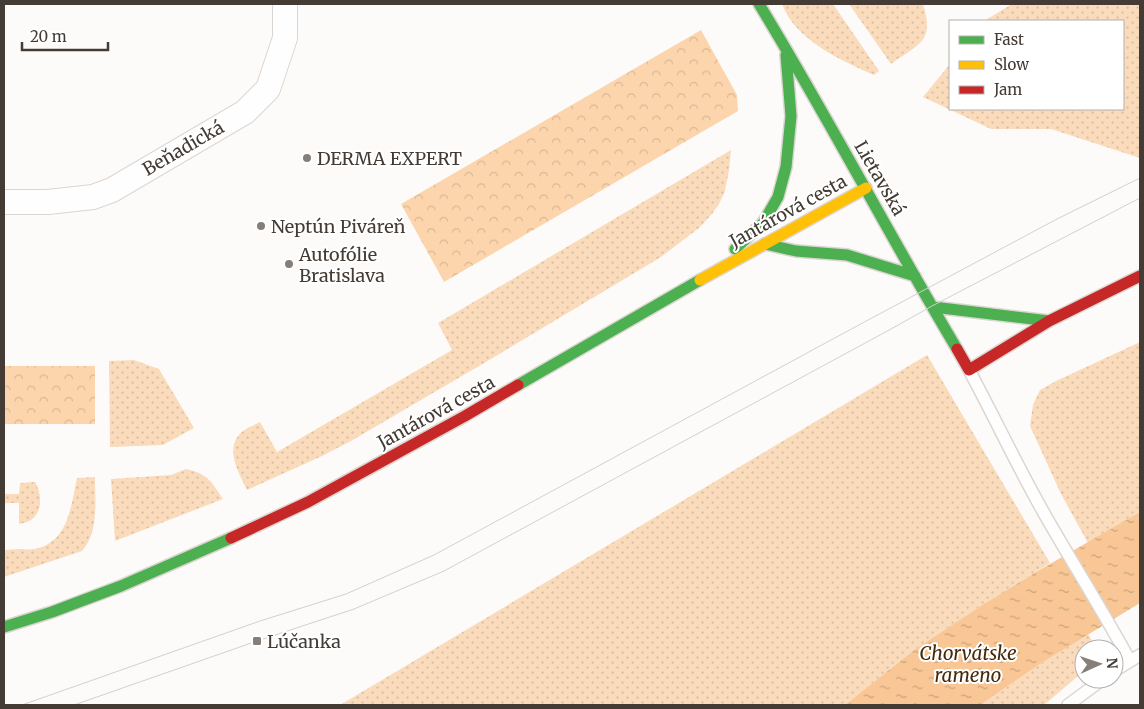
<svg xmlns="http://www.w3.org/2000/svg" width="1144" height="709" font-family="Merriweather,serif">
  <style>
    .grass { fill: url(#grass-dots) }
    .forest { fill: url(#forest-crowns) }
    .water { fill: url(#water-ripples) }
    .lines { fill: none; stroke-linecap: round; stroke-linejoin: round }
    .lane-casing { stroke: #dbd6d1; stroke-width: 14 }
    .street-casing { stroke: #dbd6d1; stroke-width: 26 }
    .fast-casing { stroke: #dbd6d1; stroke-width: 14 }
    .slow-casing { stroke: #dbd6d1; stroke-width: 14 }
    .jam-casing { stroke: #dbd6d1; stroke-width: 14 }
    .lane { stroke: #fffefe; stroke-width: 11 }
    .street { stroke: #fffefe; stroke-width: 24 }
    .fast { stroke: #4caf50; stroke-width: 11 }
    .slow { stroke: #ffc107; stroke-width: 11 }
    .jam { stroke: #c62828; stroke-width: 11 }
    .tram { stroke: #d2d1d0; stroke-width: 1 }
    .poi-dot { fill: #857e79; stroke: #fff; stroke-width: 2 }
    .labels { text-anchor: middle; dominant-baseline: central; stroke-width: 4; stroke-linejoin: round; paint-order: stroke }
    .street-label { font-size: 18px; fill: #443b34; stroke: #fff }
    .poi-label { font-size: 18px; fill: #443b34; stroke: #fff; text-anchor: start }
    .water-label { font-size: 19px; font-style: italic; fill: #452a0a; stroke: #fff }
  </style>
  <defs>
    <pattern id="grass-dots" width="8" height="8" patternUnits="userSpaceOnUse" patternTransform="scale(1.25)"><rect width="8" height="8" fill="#fadbbb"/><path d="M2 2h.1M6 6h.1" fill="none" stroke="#d8bda1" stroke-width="1.8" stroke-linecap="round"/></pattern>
    <pattern id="forest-crowns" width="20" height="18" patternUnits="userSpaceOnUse" patternTransform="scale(1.25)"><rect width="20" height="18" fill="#fcd5ad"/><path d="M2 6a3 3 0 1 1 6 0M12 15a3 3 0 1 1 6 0" fill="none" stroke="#d9b895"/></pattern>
    <pattern id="water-ripples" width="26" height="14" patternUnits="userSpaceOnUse" patternTransform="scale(1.25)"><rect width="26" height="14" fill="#f8c795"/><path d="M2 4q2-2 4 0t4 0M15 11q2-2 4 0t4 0" fill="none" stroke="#caa37a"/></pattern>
  </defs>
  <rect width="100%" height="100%" fill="#fdfbf9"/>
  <path class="grass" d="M782,4h51l46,67 -5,4c-32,-14 -79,-35 -92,-71z
    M849,4h74c12,38 -4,40 -32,60z
    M1012,4h128v154l-89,-29h-60l-68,-32 27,-33v45h173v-88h-139z
    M731,150l-2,20 -4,21 -6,13 -7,10 -13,14 -38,29 -165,99 -145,85 -29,15 -75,34c-7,-15 -22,-39 -8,-55 5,-6 14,-9 21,-13l17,30 175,-102 -14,-27z
    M1140,342v170l-52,31 -27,-49 -31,-68 3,-21 7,-15 16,-9z
    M927,355l123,208 -68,42 -68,45 -69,55h-505z
    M134,360l25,9 35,59 -31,17 -53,2 -1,-86z
    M186,469c22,5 25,12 37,30l-108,42 -4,-62 60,-4z
    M95,477c0,24 4,55 -13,74l-78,26v-27c5,0 10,-1 15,-1 6,0 10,1 16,0 34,-7 36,-44 42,-71z
    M35,482c7,11 8,30 -4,38 -3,2 -8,3 -12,4v-21h-15v-9h15l1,-11z
    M1088,634l5,8 2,7h-11v22l-40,34h-64l63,-43z"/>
  <path class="forest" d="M701,30l36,65 1,16 -294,171 -43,-78z
    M4,366h91v58h-91z"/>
  <path class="water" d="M1140,512v91l-97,59 -63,43h-135l69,-55 68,-45 54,-33z"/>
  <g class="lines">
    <g class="lane-casing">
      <path id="lane" d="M969,370c26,48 49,98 76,145 28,49 58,96 85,146
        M1114,671l26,-16
        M1068,705l35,-26"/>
    </g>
    <g class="street-casing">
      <path id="street" d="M4,202h44l45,-5 19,-7 133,-78 23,-23 17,-51v-34"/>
    </g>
    <g class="fast-casing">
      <path id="fast" d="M759,4c69,113 130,231 198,345
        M765,244l31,7 51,4 68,21
        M735,249l28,-26 15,-26 8,-30 5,-51 -5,-61
        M933,307l116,14
        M518,385l182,-105
        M4,627l48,-15 69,-26 110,-48"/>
    </g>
    <g class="slow-casing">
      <path id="slow" d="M700,280l166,-92"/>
    </g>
    <g class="jam-casing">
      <path id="jam" d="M957,349l12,21 80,-49 91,-45
        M231,538l77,-36 157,-86 53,-31"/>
    </g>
    <use href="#lane" class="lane"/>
    <use href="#street" class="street"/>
    <use href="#fast" class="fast"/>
    <use href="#slow" class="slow"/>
    <use href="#jam" class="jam"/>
    <path class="tram" d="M22,705l238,-84 86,-27 88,-39 421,-228 202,-108 83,-41
      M74,705l183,-64 97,-32 90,-38 447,-242 41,-23 208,-108"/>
  </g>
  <g class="poi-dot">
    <circle cx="307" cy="158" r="5"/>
    <circle cx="261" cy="226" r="5"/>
    <circle cx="289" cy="264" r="5"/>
    <rect x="252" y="636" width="10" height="10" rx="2.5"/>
  </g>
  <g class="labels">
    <g class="street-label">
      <text transform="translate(183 148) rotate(-30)">Beňadická</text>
      <text transform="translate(880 178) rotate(60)">Lietavská</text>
      <text transform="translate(788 211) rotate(-29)">Jantárová cesta</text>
      <text transform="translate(436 412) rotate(-29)">Jantárová cesta</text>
    </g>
    <g class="poi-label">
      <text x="317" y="158">DERMA EXPERT</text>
      <text x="271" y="226">Neptún Piváreň</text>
      <text x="299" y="254">Autofólie<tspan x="299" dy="21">Bratislava</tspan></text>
      <text x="267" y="641">Lúčanka</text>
    </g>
    <g class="water-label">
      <text x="968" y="653">Chorvátske<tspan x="968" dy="22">rameno</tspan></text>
    </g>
  </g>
  <rect width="1144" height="709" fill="none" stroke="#443b34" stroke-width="10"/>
  <rect x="949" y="20" width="175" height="90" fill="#ffffff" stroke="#b4b1ae"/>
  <rect x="959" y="36" width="25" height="8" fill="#4caf50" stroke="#b4b1ae"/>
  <text x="994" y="45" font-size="15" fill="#443b34">Fast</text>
  <rect x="959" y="61" width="25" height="8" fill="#ffc107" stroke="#b4b1ae"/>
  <text x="994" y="70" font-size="15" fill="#443b34">Slow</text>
  <rect x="959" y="86" width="25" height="8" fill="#c62828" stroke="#b4b1ae"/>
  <text x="994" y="95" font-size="15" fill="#443b34">Jam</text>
  <g transform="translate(1099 664) rotate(87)"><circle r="24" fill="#ffffff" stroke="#b4b1ae"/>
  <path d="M0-4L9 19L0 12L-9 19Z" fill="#857e79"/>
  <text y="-8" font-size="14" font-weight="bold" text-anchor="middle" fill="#443b34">N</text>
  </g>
  <path d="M22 42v8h86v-8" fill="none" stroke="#443b34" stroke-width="2.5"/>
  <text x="30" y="42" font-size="15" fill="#443b34" stroke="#ffffff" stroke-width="4" paint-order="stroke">20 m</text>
</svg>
